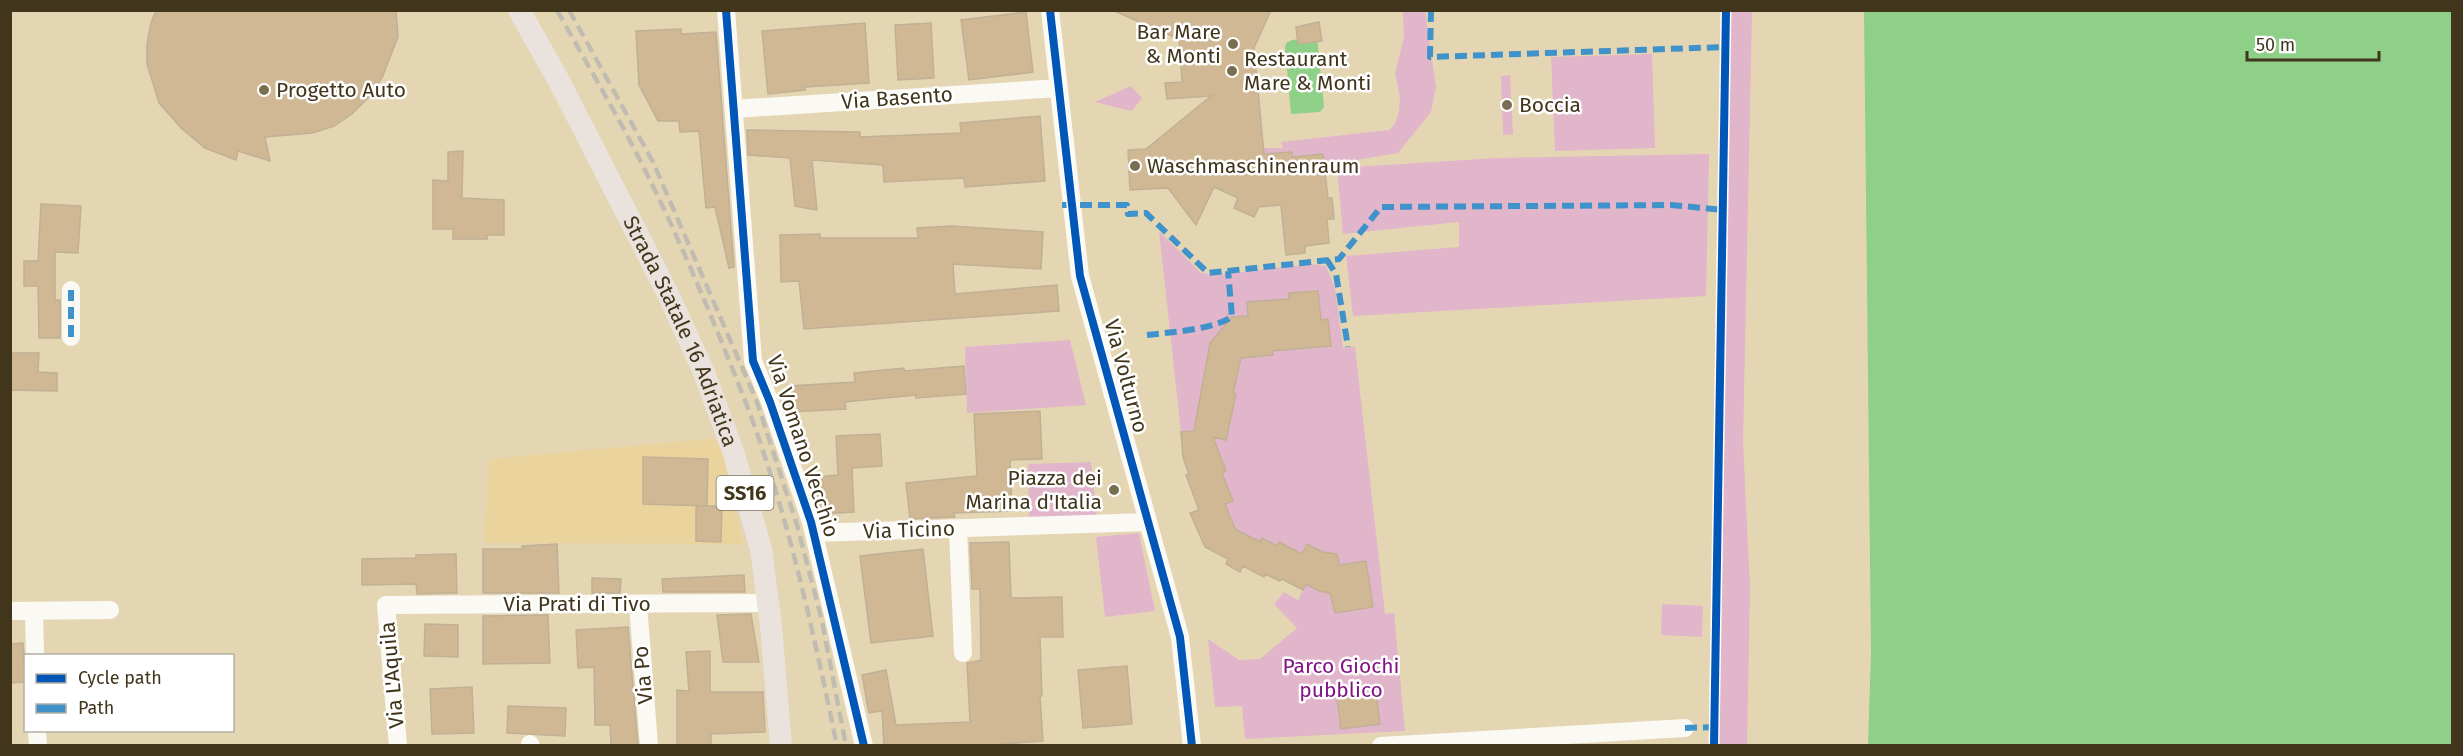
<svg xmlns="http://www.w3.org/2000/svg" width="2463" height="756" font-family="'Fira Sans',sans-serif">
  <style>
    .built { fill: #ead39c }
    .green { fill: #e1b5ca }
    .water { fill: #8ed088 }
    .building { fill: #d0b894; stroke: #c0b096; stroke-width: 1.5 }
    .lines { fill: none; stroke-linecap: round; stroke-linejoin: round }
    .minor { stroke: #fbf9f4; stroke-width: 18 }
    .major { stroke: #eae2dc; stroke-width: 22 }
    .rail { stroke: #c0bcb2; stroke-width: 4.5; stroke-dasharray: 12 6; stroke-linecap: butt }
    .quiet { stroke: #3f92ca; stroke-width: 6; stroke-dasharray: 12 6; stroke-linecap: butt }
    .cycleway-casing { stroke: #fff; stroke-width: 11 }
    .cycleway { stroke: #0057b8; stroke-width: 8 }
    .poi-dot { fill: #7a6e51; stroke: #fff; stroke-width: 2 }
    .labels { text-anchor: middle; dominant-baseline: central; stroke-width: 5; stroke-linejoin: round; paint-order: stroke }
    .shield { fill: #fff; stroke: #7a7260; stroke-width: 1.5 }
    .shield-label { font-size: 20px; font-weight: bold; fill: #41361c }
    .poi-label { font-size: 21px; fill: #41361c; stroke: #fff; text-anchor: start }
    .street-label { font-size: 21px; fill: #41361c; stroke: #fff }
    .park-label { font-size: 21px; fill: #811484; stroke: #fff }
  </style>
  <rect width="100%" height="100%" fill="#e5d6b3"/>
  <path class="built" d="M719,438l24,106 -259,-1 6,-84z"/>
  <path class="green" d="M1403,11h22l11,76 -5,25 -33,41 -65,11h-9l-1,-9 -31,2 -1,-5 -27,2v-6h19l-2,-6 108,-12 6,-6 4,-13 1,-13 -5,-25 9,-35z
    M1726,11h26l-9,432 7,143 -3,160 -33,-1z
    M1652,54l3,94 -100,3 -4,-94z
    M1510,75l3,59 -10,1 -2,-59z
    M1131,86l11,12 -10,13 -37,-9z
    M1709,154l-3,142 -353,20 -7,-60 113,-9v-25l-116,12 -6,-66 160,-10z
    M1159,231l42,42 15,2 95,-11 15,2 9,22 8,60 12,-1 30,267 9,-1 11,118 -160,8 -3,-33 -27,1 -7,-68 31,21 21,-1 37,-31 -23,-24 10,-12 14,8 8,-16 13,7 11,1 1,7 2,1 6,-35 -16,-13 -16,-8 -5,10 -23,-12 -2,4 -15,-8 -2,4 -28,11 1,-28 -8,-21 8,-3 -11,-28 4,-2 -12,-34 12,3 10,-46 -3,-1 -18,-47 58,8 -1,-3 58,-5 -2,-26h-7l-3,-29 -29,2 2,21 -44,-12 1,14 -14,1 -24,26 -16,88 -13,1z
    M1070,340l16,65 -119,8 -2,-66z
    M1091,462l6,57h-68l-1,-55z
    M1139,533l16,78 -50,6 -9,-80z
    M1662,604l41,2 -1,31 -41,-2z"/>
  <path class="water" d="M1864,11h588v734h-584l3,-92z
    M1317,37l7,70 -4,5 -29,2 -6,-66 1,-5 6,-3z"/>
  <path class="building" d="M156,10h240l2,27 -16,41 -13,19 -17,17 -18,12 -22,7 -47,4 5,24 -32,-10 -2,9 -31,-12 -24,-20 -22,-25 -12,-39v-20l4,-21z
    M1112,10h159l-17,38 10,106 28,-2v5l31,-3 5,44h4l2,21h-7l2,24 -24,3v7l-19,2 -5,-50 -22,2 -5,10 -20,-9 4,-10 -24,-11 -18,38 -28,-37 -38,2 -2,-40 18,-1 65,-53 -44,3 -2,-16 17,-1 -3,-43z
    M1026,12l7,60 -64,8 -8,-60z
    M1319,22l3,19 -24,3 -2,-17z
    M865,23l4,60 -64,4v3l-37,4 -6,-63z
    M931,23l3,55 -36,2 -3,-55z
    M681,29v5l35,-2 18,235 -5,1 -14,-61 -9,1 -7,-77 -19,1 -1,-11h-21l-19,-36 -3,-54z
    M1040,116l5,65 -80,6 -1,-9 -80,4 -1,-17 -71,-5 5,50 -22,-4 -5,-48 -42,-3 -1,-25 113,2v5l101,-4 -1,-10z
    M463,151l-1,47 42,2v35h-17v4h-34v-10h-20v-49l15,1v-29z
    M41,204l40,2 -3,47 -23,-1v48h5v38h-21l-1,-52h-14v-25h14z
    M951,226l92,6 -2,37 -88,-5 2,30 102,-9 2,26 -255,18 -5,-48 -18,1 -1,-47 40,-1v4h98l-1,-10z
    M1318,291l3,29 7,-1 3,27 -59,5 1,4 -32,3 -8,35 3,1 -10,46 -13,-3 13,34 -4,2 11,28 -8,3 10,25 25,13 2,-4 15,8 2,-4 23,12 5,-10 16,8 14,2 2,11 27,-4 7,46 -38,6 -5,-20 -11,-2 -13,-7 -3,6 -21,-11 -2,2 -15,-7 -1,3 -21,-11 -3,6 -14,-8 2,-5 -23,-12 -15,-34 9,-3 -13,-35 3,-1 -6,-17 -2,-25 13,-1 16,-88 22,-26 16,-1 -1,-14 42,-3v-6z
    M10,353h29l-1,19 19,1v18l-47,-1z
    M964,366l2,28 -50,4v-3l-71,7 1,7 -55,3 -2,-26 66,-4 -1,-9 50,-5v3z
    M1040,411l2,48 -32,1 2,51 -58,2 1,4 -45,2 -4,-36 71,-7 -3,-62z
    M880,434l2,32 -30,2 2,44 -34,2 -3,-37 21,-2 -2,-39z
    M643,457l65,2 -1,47 -64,-2z
    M696,506h26l-1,36 -25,-1z
    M1009,542l2,56 51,-1 1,40h-23l2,59h-2l3,45 -66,5h-93l-2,-35 -13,2 -7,-38 24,-5 10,55 74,-3 -3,-59 14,-3 -1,-71h-8l-2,-46z
    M557,544l2,49h-76v-44h40l-1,-3z
    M923,549l10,87 -62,7 -11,-87z
    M456,554l1,39 -40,1 -1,-10 -54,1v-26l54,-1v-3z
    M744,575l1,17h-82l-1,-13z
    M592,578l29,1 -1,14h-28z
    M751,614l8,48h-36l-6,-47z
    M548,615l2,48 -67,1v-48z
    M425,624l33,1v32l-34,-1z
    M628,627l10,119h-27l-1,-21h-15l-1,-58 -16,1 -2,-38z
    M23,643l3,39 -16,1v-39z
    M710,651v41h53l2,40 -54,2v12h-34v-56l12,1 -3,-39z
    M1127,666l5,58 -49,4 -5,-58z
    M472,687l2,46 -42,1 -2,-45z
    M1376,693l4,31 -39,5 -4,-31z
    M508,706l58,2 -1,28 -58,-3z"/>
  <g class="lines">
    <path class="minor" d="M726,10l27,351 17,41 41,120 53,224
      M1050,10l30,266 100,361 12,109
      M734,109l325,-21
      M71,337v-47
      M958,529l5,124
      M814,533l334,-11
      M638,604l11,142
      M10,611l100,-1
      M34,611l1,45
      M37,730l1,16
      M530,744l1,2
      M398,746l-12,-141 382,-2
      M1381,746l304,-18"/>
    <path class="major" id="s1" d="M519,10l40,71 108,211 36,78 31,84 27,95 10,77 10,120"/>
    <path class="rail" d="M557,10c31,56 64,111 92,168 36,73 67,149 97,225 42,111 67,227 91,343
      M569,10l84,152 104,240 40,123 25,96 24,125"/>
    <path class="quiet" d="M1431,10l-1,47 296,-10
      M1062,205h65l1,9 18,-1 62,60 131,-14 42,-52 290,-2 53,5
      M1327,260l9,14 12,73
      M1147,335c24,-3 64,-5 85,-18l-4,-46
      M71,337v-47
      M1685,728l30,-1"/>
    <g class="cycleway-casing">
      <path id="cycleway" d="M726,10l27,351 17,41 41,120 53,224
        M1050,10l30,266 100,361 12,109
        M1714,746l12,-736"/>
    </g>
    <use href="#cycleway" class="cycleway"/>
  </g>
  <g class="poi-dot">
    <circle cx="1233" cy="44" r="6"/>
    <circle cx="1232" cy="71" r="6"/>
    <circle cx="264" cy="90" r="6"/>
    <circle cx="1507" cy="105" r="6"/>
    <circle cx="1135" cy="166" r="6"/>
    <circle cx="1114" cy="490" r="6"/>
  </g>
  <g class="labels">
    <rect class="shield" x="716.5" y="476" width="57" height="34" rx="4.5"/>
    <g class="shield-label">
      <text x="745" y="493">SS16</text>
    </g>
    <g class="poi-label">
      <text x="1221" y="32" text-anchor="end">Bar Mare<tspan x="1221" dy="24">&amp; Monti</tspan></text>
      <text x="1244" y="59">Restaurant<tspan x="1244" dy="24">Mare &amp; Monti</tspan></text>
      <text x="276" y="90">Progetto Auto</text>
      <text x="1519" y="105">Boccia</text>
      <text x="1147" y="166">Waschmaschinenraum</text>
      <text x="1102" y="478" text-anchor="end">Piazza dei<tspan x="1102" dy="24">Marina d'Italia</tspan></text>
    </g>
    <g class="street-label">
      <text transform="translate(897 98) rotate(-4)">Via Basento</text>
      <text stroke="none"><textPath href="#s1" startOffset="360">Strada Statale 16 Adriatica</textPath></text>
      <text transform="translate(1126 376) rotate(75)">Via Volturno</text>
      <text transform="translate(803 446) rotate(72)">Via Vomano Vecchio</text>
      <text transform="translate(909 530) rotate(-2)">Via Ticino</text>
      <text x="577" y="604">Via Prati di Tivo</text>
      <text transform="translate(392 675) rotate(-95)">Via L'Aquila</text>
      <text transform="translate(643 675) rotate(-95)">Via Po</text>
    </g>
    <g class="park-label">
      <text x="1341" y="666">Parco Giochi<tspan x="1341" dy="24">pubblico</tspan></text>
    </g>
  </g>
  <rect width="2463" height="756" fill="none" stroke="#41361c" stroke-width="24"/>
  <rect x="24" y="654" width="210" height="78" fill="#ffffff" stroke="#b3afa4" stroke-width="1.5"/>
  <rect x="36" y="674" width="30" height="9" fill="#0057b8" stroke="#b3afa4" stroke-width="1.5"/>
  <text x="78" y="684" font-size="18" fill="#41361c">Cycle path</text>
  <rect x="36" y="704" width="30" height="9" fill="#3f92ca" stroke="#b3afa4" stroke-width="1.5"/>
  <text x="78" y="714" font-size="18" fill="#41361c">Path</text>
  <path d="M2247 51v9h132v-9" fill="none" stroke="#41361c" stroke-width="3"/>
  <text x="2256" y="51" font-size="18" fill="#41361c" stroke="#ffffff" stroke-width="4.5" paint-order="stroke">50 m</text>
</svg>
